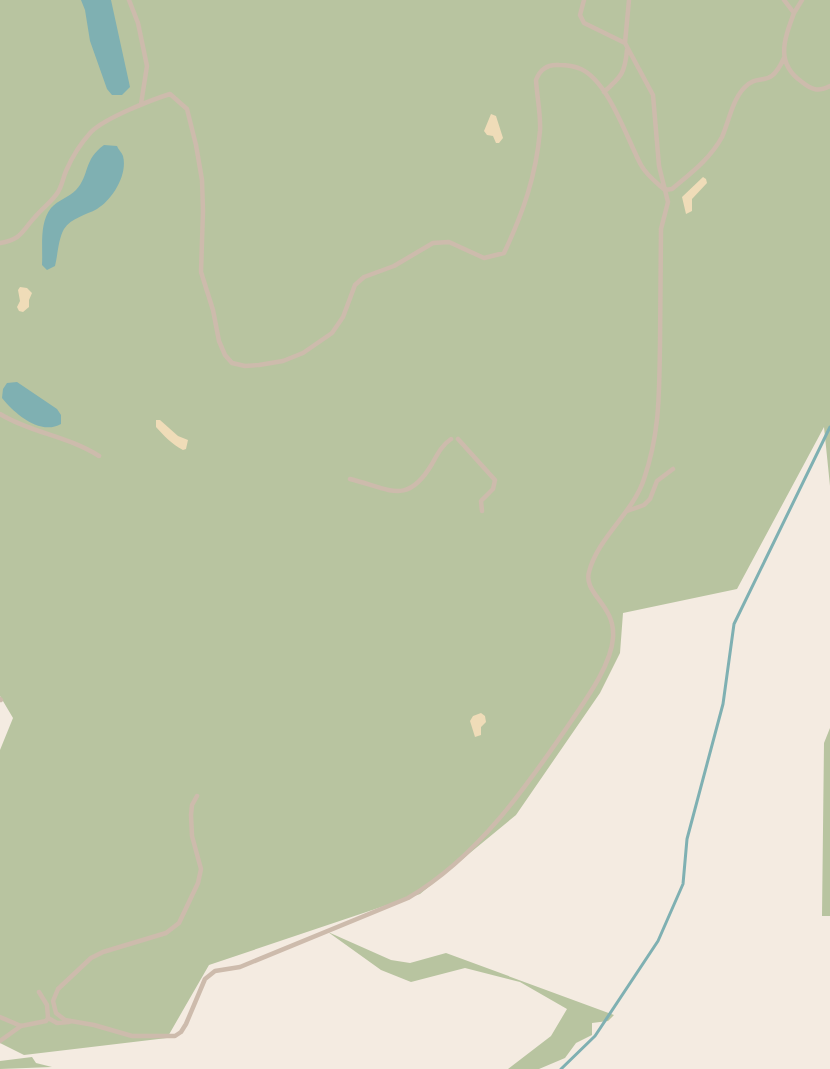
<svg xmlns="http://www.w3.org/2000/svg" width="830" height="1069" font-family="Roboto,sans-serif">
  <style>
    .green { fill: #b8c4a0 }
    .sand { fill: #efdcb8 }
    .water { fill: #7fb0b2 }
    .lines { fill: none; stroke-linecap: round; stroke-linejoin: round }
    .stream { stroke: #7fb0b2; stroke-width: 3 }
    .service { stroke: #cdbbac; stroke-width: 4.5 }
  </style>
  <rect width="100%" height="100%" fill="#f4ebe1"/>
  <path class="green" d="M0,0h830v486l-6,-59 -87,162 -114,24 -3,40 -20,40 -84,122 -96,79 -211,71 -42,73 -143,17 -24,-12v-293l13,-32 -13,-22z
    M830,728v188h-8l2,-173z
    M328,932l63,28 19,3 36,-10 168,62 -6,6 -16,2v12l-16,8 -11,15 -26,11h-31l43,-33 16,-27 -47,-27 -55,-14 -54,14 -30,-12z
    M32,1057l4,6 16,4 -52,2v-8z"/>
  <path class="sand" d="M491,114l5,2 7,22 -4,5h-3l-3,-7 -6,-1 -3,-4z
    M703,177l3,2 1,4 -15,16v12l-6,3 -4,-17z
    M20,287l7,1 5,5 -3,7v7l-6,5 -4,-1 -2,-4 3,-6 -2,-11z
    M156,420h4l18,16 10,4 -2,9 -3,1c-11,-6 -19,-14 -27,-23z
    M481,713l4,3 1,6 -5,5v8l-6,2 -5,-16 3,-5z"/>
  <path class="water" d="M81,0h30l19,87 -8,8h-10l-5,-6 -17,-48 -5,-31z
    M104,145l13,1c1,3 5,7 6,10 5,19 -11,44 -26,53 -11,6 -26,9 -33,20 -6,11 -6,25 -9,37l-8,4 -5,-5c1,-18 -3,-42 9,-57 7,-8 18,-11 25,-18 14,-15 7,-30 28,-45z
    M17,382l40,27 4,6v9c-21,12 -47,-11 -59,-26l1,-9 4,-6z"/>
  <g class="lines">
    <path class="stream" d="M561,1069l34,-33 63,-95 25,-57 4,-45 36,-135 11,-80 96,-197"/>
    <path class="service" d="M129,0l9,23 9,43 -6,38
      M584,0l-4,15 4,8 41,20
      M784,0l10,13c-10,27 -19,50 8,69 10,8 16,10 28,4
      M794,13l8,-13
      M604,92c17,-15 21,-19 23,-42
      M0,243c22,-4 21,-11 35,-26 7,-9 17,-15 23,-25 4,-6 5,-14 8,-21 6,-14 15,-28 25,-39 14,-14 60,-32 79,-38l17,15 9,36 6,35 1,31 -2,61 12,38 6,31 6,14 7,8 13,3 14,-1 24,-4 20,-8 29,-20 11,-16 12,-32 9,-8 30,-11 39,-23 16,-1 35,16 20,-5c19,-40 32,-77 36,-122 1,-16 -3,-34 -4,-51 4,-11 11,-16 23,-15 7,0 15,1 22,4 28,13 46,70 60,96 6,11 15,17 24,25l7,-1c19,-16 38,-30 50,-52 7,-16 10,-36 22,-49 16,-17 25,3 40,-30
      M0,414c31,19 68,22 99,42
      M458,439l37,41 -2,9 -12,12 1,10
      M350,479c40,10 57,27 82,-15 5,-9 10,-19 19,-25
      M627,511l17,-6 6,-6 7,-18 16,-12
      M0,699l1,1
      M197,796l-5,9 -1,10 1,21 9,33 -3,14 -19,40 -13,10 -63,19 -12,6 -33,31 -5,12 3,12 9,7 29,5 38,11h43l6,-4 5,-8 19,-45 10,-8 25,-4 168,-69c70,-41 119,-112 164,-178 15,-22 39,-55 41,-82 3,-33 -30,-44 -24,-66 9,-35 44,-59 55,-93 16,-47 15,-84 16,-134 0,-38 1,-77 1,-116l7,-27 -9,-36 -6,-71 -28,-52 4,-43
      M39,992l8,13 1,13
      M0,1017l21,9 25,-5 2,-3
      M48,1018l9,5 12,-1
      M0,1041l21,-15"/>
  </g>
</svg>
